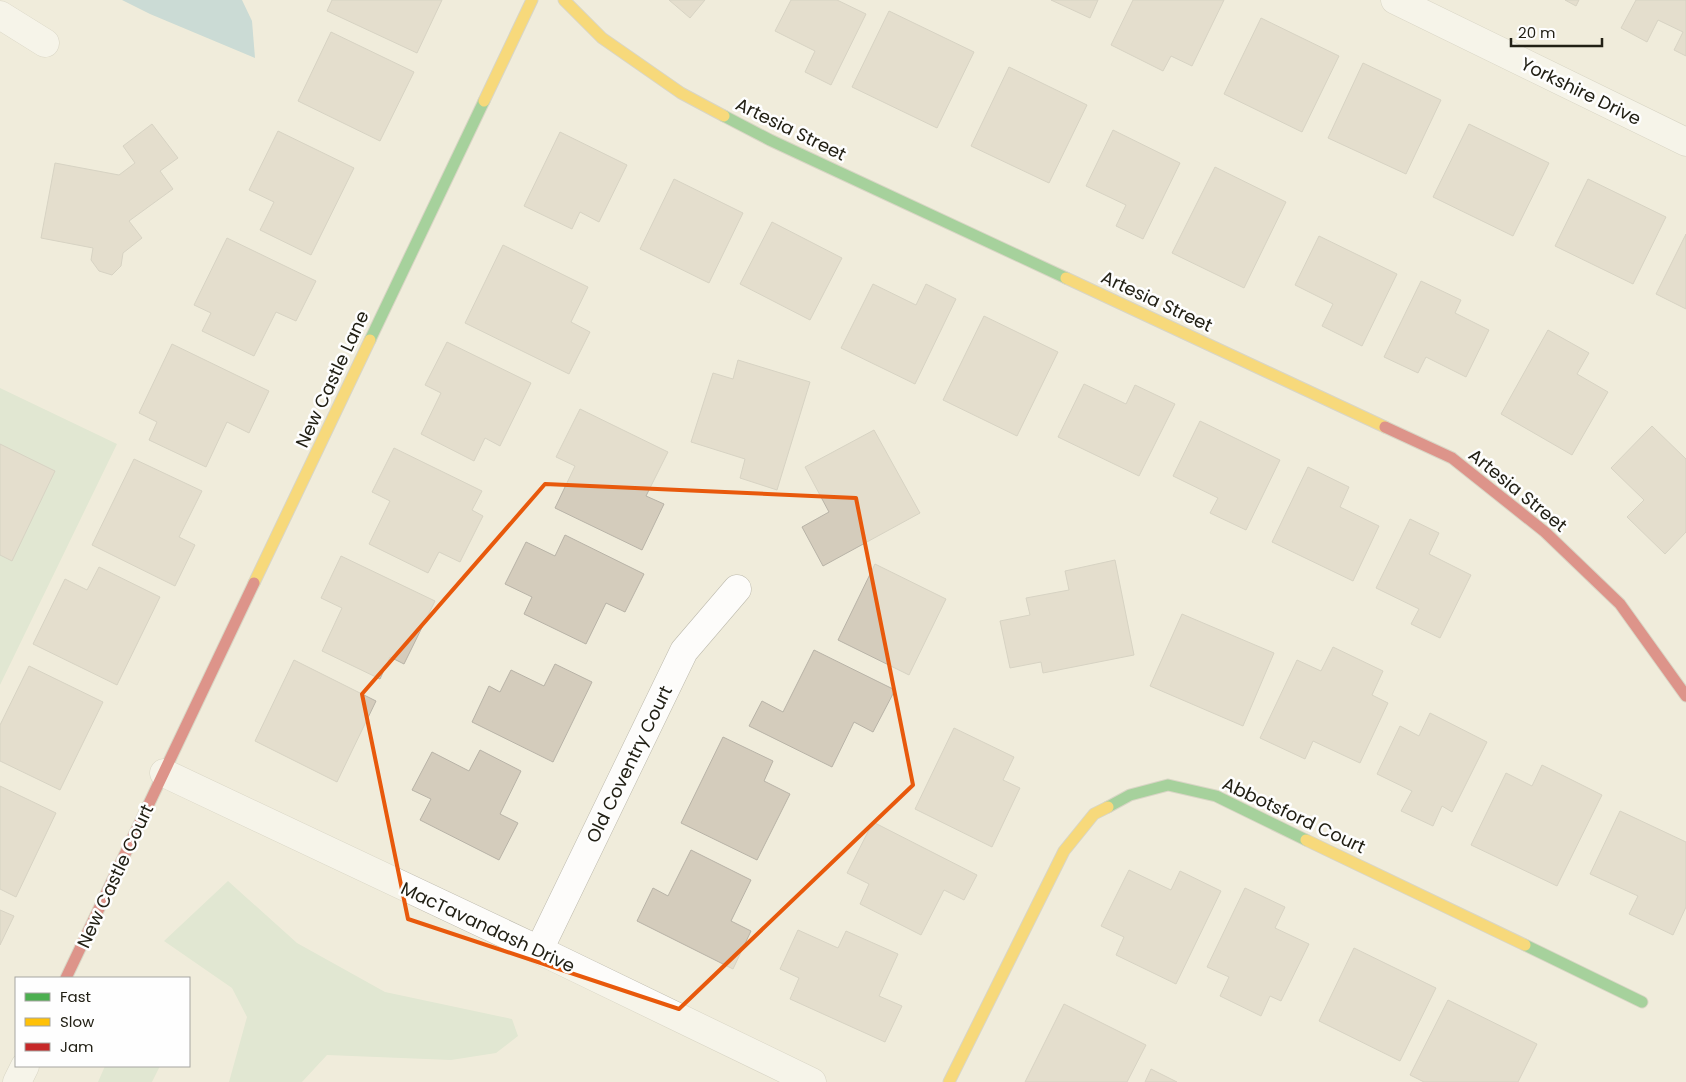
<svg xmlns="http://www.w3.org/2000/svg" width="1686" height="1082" font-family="Poppins,sans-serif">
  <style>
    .green { fill: #cedfc8 }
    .water { fill: #9dc5ce }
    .building { fill: #d4ccbc; stroke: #b8b3a7 }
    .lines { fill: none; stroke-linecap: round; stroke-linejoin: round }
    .street-casing { stroke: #bcb9ac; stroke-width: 29 }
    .fast-casing { stroke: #bcb9ac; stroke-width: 13 }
    .slow-casing { stroke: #bcb9ac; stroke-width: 13 }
    .jam-casing { stroke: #bcb9ac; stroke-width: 13 }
    .street { stroke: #fdfcfa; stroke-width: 28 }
    .fast { stroke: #4caf50; stroke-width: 11 }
    .slow { stroke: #ffc107; stroke-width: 11 }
    .jam { stroke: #c62828; stroke-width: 11 }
    .marked { fill: none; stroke: #e8590c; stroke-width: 4; stroke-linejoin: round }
    .labels { text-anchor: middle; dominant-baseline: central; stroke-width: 5; stroke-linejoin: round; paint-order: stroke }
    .street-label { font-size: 18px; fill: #222015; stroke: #fefefe }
  </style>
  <rect width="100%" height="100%" fill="#f0ecdb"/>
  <path class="green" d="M0,388l117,56 -117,241z
    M228,881l69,62 88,49 127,27 6,17 -22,17 -45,7 -124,-5 -25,27h-73l18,-65 -15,-29 -68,-47z
    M105,1066h55l-8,16h-54z"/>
  <path class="water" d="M122,0h120l10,21 3,37 -105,-44z"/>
  <path class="building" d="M332,0h110l-25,53 -90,-42z
    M669,0h36l-15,18z
    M791,0h46l29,14 -35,71 -26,-13 10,-21 -40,-20z
    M1051,0h47l-8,18z
    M1133,0h91l-32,66 -21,-10 -8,15 -52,-26z
    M1565,0h14l-3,6z
    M1636,0h50v56l-12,-6 9,-18 -25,-12 -11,22 -26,-14z
    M889,11l85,41 -37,76 -85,-41z
    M1261,18l78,38 -37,76 -78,-38z
    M331,32l83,40 -34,69 -82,-40z
    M1363,63l78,37 -35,74 -78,-36z
    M1009,67l78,38 -38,78 -78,-37z
    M152,124l26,34 -18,13 13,18 -44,32 13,17 -19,15 -2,13 -9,9 -13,-4 -8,-11 2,-12 -52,-10 14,-75 64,12 16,-12 -12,-17z
    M1469,124l80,39 -36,73 -80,-39z
    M1113,130l67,33 -37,76 -27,-13 10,-21 -40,-19z
    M278,131l76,37 -43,87 -51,-25 14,-28 -25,-12z
    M560,132l67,33 -28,57 -19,-10 -8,17 -48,-23z
    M1215,167l71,35 -42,86 -72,-35z
    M674,179l69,34 -34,70 -69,-34z
    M1588,179l78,38 -33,67 -78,-38z
    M772,222l70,36 -32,62 -70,-36z
    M1686,234v75l-30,-15z
    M1319,236l78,38 -35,72 -40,-20 11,-22 -38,-19z
    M227,238l89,43 -20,40 -20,-9 -22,44 -52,-25 9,-18 -17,-8z
    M503,245l85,42 -17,35 19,10 -21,42 -104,-51z
    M1421,281l40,19 -6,13 34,17 -23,47 -40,-20 -8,16 -34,-16z
    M873,284l43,21 10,-21 30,15 -41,85 -74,-36z
    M984,316l74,36 -41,84 -74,-36z
    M1548,330l41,23 -12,21 31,18 -36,63 -71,-41z
    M447,342l84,41 -31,63 -15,-8 -11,23 -53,-27 20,-41 -16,-8z
    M172,344l97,47 -20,42 -22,-11 -21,45 -57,-27 8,-18 -18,-9z
    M738,360l72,22 -33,108 -37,-12 5,-19 -54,-17 22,-69 20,6z
    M1084,384l42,20 9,-19 40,19 -36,72 -81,-39z
    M580,409l88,43 -22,44 18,8 -22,46 -87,-42 20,-42 -19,-9z
    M1200,421l80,39 -34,70 -36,-17 8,-15 -45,-22z
    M1652,426l34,33v73l-21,22 -38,-37 17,-17 -33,-32z
    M874,430l46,83 -97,53 -21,-39 27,-15 -24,-45z
    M0,444l55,27 -43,90 -12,-6z
    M394,448l88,43 -10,19 11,6 -23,46 -21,-10 -11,21 -59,-29 21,-43 -18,-9z
    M134,459l68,32 -23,46 16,8 -20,41 -83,-41z
    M1308,467l41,20 -9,20 39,19 -26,55 -81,-39z
    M1410,519l29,14 -10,21 42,21 -31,63 -29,-14 8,-15 -43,-21z
    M565,535l79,39 -19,38 -19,-9 -20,41 -62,-30 8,-17 -27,-13 21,-42 29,14z
    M341,556l94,45 -31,63 -14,-7 -10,22 -58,-28 20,-43 -21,-10z
    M1115,560l19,95 -91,18 -2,-11 -31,6 -10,-47 30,-6 -4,-17 43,-8 -4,-19z
    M875,564l71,35 -37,76 -71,-35z
    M99,567l61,30 -43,88 -84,-41 32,-65 22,11z
    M1182,614l92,39 -31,73 -93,-40z
    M1333,647l50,24 -11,24 16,8 -28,60 -47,-22 -8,18 -45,-21 37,-78 24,11z
    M814,650l81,40 -22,42 -19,-10 -22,45 -83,-41 13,-25 21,11z
    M294,660l82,41 -39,81 -82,-41z
    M555,664l37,18 -39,80 -81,-40 17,-36 11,6 11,-22 33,16z
    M29,666l74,36 -43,88 -60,-29v-36z
    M1430,713l57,29 -35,70 -10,-6 -9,20 -32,-15 11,-20 -35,-17 23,-48 19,10z
    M954,728l60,29 -11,23 17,8 -28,59 -77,-38z
    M723,737l50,24 -9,20 26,13 -33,66 -76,-37z
    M480,750l41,21 -21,43 18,9 -19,37 -79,-40 11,-21 -19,-9 20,-38 37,19z
    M1542,765l60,30 -45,91 -86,-41 35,-72 26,13z
    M0,786l56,27 -40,84 -16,-8z
    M1620,811l66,31v65l-13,28 -44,-21 9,-18 -48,-22z
    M873,822l104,53 -13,25 -20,-10 -23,45 -61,-31 9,-20 -22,-11z
    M691,850l60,30 -20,41 20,10 -18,38 -96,-48 16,-33 15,8z
    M1129,870l42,20 9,-19 41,20 -45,93 -60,-29 8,-18 -23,-11z
    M1245,888l40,19 -10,21 34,16 -28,57 -11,-5 -9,20 -41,-20 9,-19 -22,-10z
    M0,910l14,6 -14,29z
    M798,930l40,18 8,-17 52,23 -19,42 23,10 -17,36 -95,-43 9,-21 -19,-9z
    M1354,948l82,40 -36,73 -81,-40z
    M1448,1000l89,44 -19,38h-94l-14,-7z
    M1064,1004l82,41 -19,37h-102z
    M1151,1069l26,13h-32z"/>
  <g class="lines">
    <g class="street-casing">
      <path id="street" d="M1395,0l291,142
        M0,15l45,28
        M164,773l375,177 273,132
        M539,950l145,-299 53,-62
        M17,1082l8,-16"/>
    </g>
    <g class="fast-casing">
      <path id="fast" d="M724,116l46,24 296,138
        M370,340l114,-239
        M1108,807l22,-12 38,-10 48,11 90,44
        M1525,945l117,57"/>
    </g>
    <g class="slow-casing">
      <path id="slow" d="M564,0l38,38 79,55 43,23
        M484,101l48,-101
        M1066,278l319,149
        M254,583l116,-243
        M1306,840l219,105
        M949,1082l115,-231 30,-37 14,-7"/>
    </g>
    <g class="jam-casing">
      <path id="jam" d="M1385,427l67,31 93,74 75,72 66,92
        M66,978l188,-395"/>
    </g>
    <use href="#street" class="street"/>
    <use href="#fast" class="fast"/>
    <use href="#slow" class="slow"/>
    <use href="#jam" class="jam"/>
  </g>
  <path d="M0 0H1686V1082H0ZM545,484l311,14 57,287 -234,224 -271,-90 -46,-225z" fill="#f0ecdb" fill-opacity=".55" fill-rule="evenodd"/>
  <path class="marked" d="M545,484l311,14 57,287 -234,224 -271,-90 -46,-225z"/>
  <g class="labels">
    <g class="street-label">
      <text transform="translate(1581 91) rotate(26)">Yorkshire Drive</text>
      <text transform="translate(791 129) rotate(26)">Artesia Street</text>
      <text transform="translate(1157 301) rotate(25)">Artesia Street</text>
      <text transform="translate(332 379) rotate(-65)">New Castle Lane</text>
      <text transform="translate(1518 490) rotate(39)">Artesia Street</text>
      <text transform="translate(629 764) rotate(-64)">Old Coventry Court</text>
      <text transform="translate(1294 815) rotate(25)">Abbotsford Court</text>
      <text transform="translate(115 876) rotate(-65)">New Castle Court</text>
      <text transform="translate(488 927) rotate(25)">MacTavandash Drive</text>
    </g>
  </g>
  <rect x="15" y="977" width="175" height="90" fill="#fefefe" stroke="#a6a5a1"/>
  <rect x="25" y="993" width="25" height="8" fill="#4caf50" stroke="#a6a5a1"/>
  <text x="60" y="1002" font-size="15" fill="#222015">Fast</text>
  <rect x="25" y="1018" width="25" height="8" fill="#ffc107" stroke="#a6a5a1"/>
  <text x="60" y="1027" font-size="15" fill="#222015">Slow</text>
  <rect x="25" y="1043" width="25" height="8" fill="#c62828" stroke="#a6a5a1"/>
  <text x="60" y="1052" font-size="15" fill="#222015">Jam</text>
  <path d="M1511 38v8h91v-8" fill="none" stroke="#222015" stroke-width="2.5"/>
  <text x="1518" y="38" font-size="15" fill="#222015" stroke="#fefefe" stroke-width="4" paint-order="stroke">20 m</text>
</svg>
